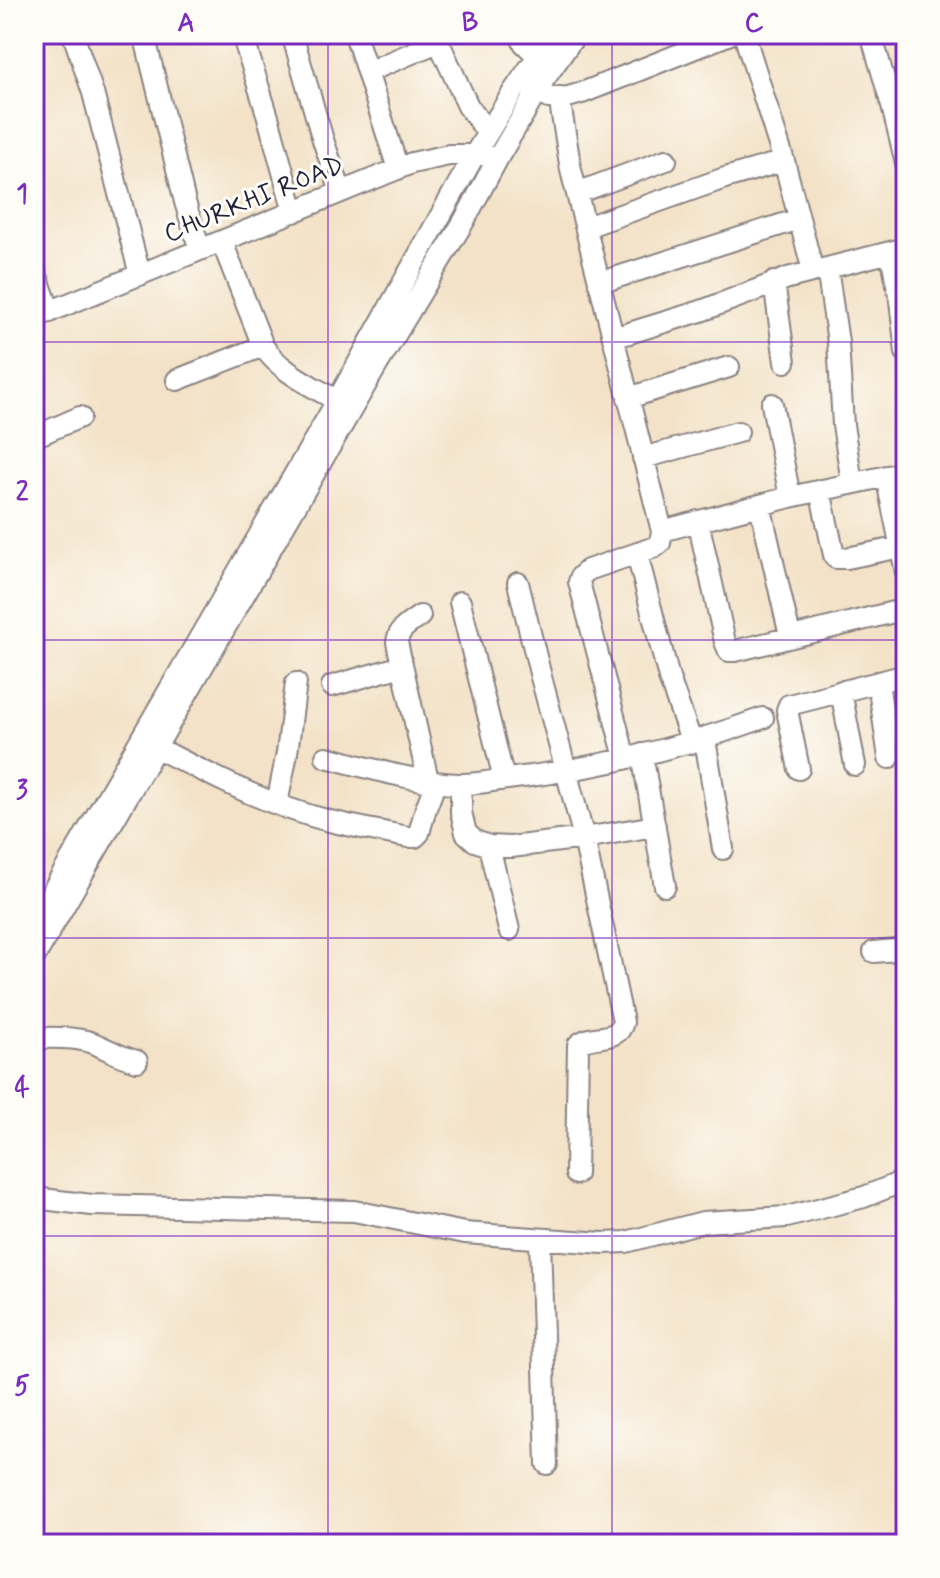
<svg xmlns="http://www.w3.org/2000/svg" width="940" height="1578" font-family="Mynerve,sans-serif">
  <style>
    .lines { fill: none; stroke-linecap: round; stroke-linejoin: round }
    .minor-casing { stroke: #8a8281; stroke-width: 24 }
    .minor { stroke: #fff; stroke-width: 20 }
    .grid { fill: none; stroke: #7b2cbf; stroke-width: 2; stroke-opacity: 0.55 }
    .labels { text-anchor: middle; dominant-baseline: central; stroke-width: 6; stroke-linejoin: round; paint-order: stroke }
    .street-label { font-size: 26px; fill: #22223b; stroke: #fdfcf7 }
    .neatline { fill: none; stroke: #7b2cbf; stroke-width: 3 }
    .grid-label { font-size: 26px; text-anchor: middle; font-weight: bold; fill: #7b2cbf }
  </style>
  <rect width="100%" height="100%" fill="#fdfcf7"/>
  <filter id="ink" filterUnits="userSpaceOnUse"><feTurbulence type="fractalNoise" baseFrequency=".0125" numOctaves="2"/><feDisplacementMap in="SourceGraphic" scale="16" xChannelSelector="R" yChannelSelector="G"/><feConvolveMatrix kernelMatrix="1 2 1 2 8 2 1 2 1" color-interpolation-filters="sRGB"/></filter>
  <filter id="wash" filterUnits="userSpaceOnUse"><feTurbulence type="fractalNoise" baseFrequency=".006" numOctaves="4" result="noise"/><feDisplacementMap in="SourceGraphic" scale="32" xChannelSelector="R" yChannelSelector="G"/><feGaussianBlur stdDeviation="1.8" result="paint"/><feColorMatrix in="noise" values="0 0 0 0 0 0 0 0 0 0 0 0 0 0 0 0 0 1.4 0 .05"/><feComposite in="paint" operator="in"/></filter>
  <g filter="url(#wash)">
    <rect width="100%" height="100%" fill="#f3e2c7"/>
  </g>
  <g filter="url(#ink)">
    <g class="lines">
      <g class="minor-casing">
        <path id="minor" d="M73,34l20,59 47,182
          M144,34l41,168 15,48
          M242,34l26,83 26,95
          M292,34l31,106 18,52
          M355,34l43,135
          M435,34l33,72 20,27
          M519,34l5,9 22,21
          M744,34l40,127 29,110
          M871,34l21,72 14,57
          M367,72l71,-30
          M559,97l12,73 91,361 -2,12 -5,4 -67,23 -7,6 -2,6 46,176
          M548,98l20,-1 14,-4 148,-59
          M577,193l89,-33
          M586,227l139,-49 59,-17
          M222,242l41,104c17,26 48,39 74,55
          M891,253l9,47 6,52
          M34,268l16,44
          M827,268l11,74 5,83 9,58
          M774,282l11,80
          M599,283l200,-64
          M34,318l378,-155 37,-8h37
          M613,338l88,-27 87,-33 118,-30
          M177,380l86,-34
          M628,398l101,-31
          M772,404l18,93
          M34,437l46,-20
          M643,458l95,-26
          M886,476l20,96
          M820,490l14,65 2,3h11l54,-11
          M760,505l30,131
          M698,521l27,121 4,9h6l171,-42
          M662,531l128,-34 116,-25
          M637,554l32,124 23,65
          M518,583l23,94 43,161 39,184c-5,22 -32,10 -45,23l-2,129
          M460,602l44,177
          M420,616c-11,8 -21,12 -23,26l31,138
          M878,682l11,76
          M332,686l70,-20
          M841,691l14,74
          M705,739l18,110
          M155,747c56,28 113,59 175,74 25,6 52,11 78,16h7l4,-4 7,-25 10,-26
          M642,754l23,132
          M326,757c40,10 92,26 132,27 16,1 33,-3 49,-5 87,-10 174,-31 256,-61
          M799,769l-12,-59 2,-5 117,-30
          M461,784v28l5,21 9,8 14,5 22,1 73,-9 71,-12
          M277,804l10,-51 9,-70
          M489,846l20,84
          M34,923l303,-522 138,-247 38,-62 40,-58
          M874,952l32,-3
          M34,958l342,-591 88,-146 35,-65 46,-78 31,-44
          M34,1038c21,0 47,-2 66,8 13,6 23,12 37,15
          M34,1198l58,7 262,6 111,22 138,10 23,-1 77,-20 84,-5 77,-20 42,-17
          M540,1239l7,225"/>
      </g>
      <use href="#minor" class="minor"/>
    </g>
  </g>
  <path class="grid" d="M328,34v1510M612,34v1510M34,342h872M34,640h872M34,938h872M34,1236h872"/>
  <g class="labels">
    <g class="street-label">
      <text transform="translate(254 200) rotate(-22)">CHURKHI ROAD</text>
    </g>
  </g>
  <rect width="940" height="1578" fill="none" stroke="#fdfcf7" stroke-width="88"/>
  <rect x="44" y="44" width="852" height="1490" class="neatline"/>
  <g class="grid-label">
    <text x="186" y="31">A</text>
    <text x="470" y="31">B</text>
    <text x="754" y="31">C</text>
    <text x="22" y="202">1</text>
    <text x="22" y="500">2</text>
    <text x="22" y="798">3</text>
    <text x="22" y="1096">4</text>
    <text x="22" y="1394">5</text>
  </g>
</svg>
